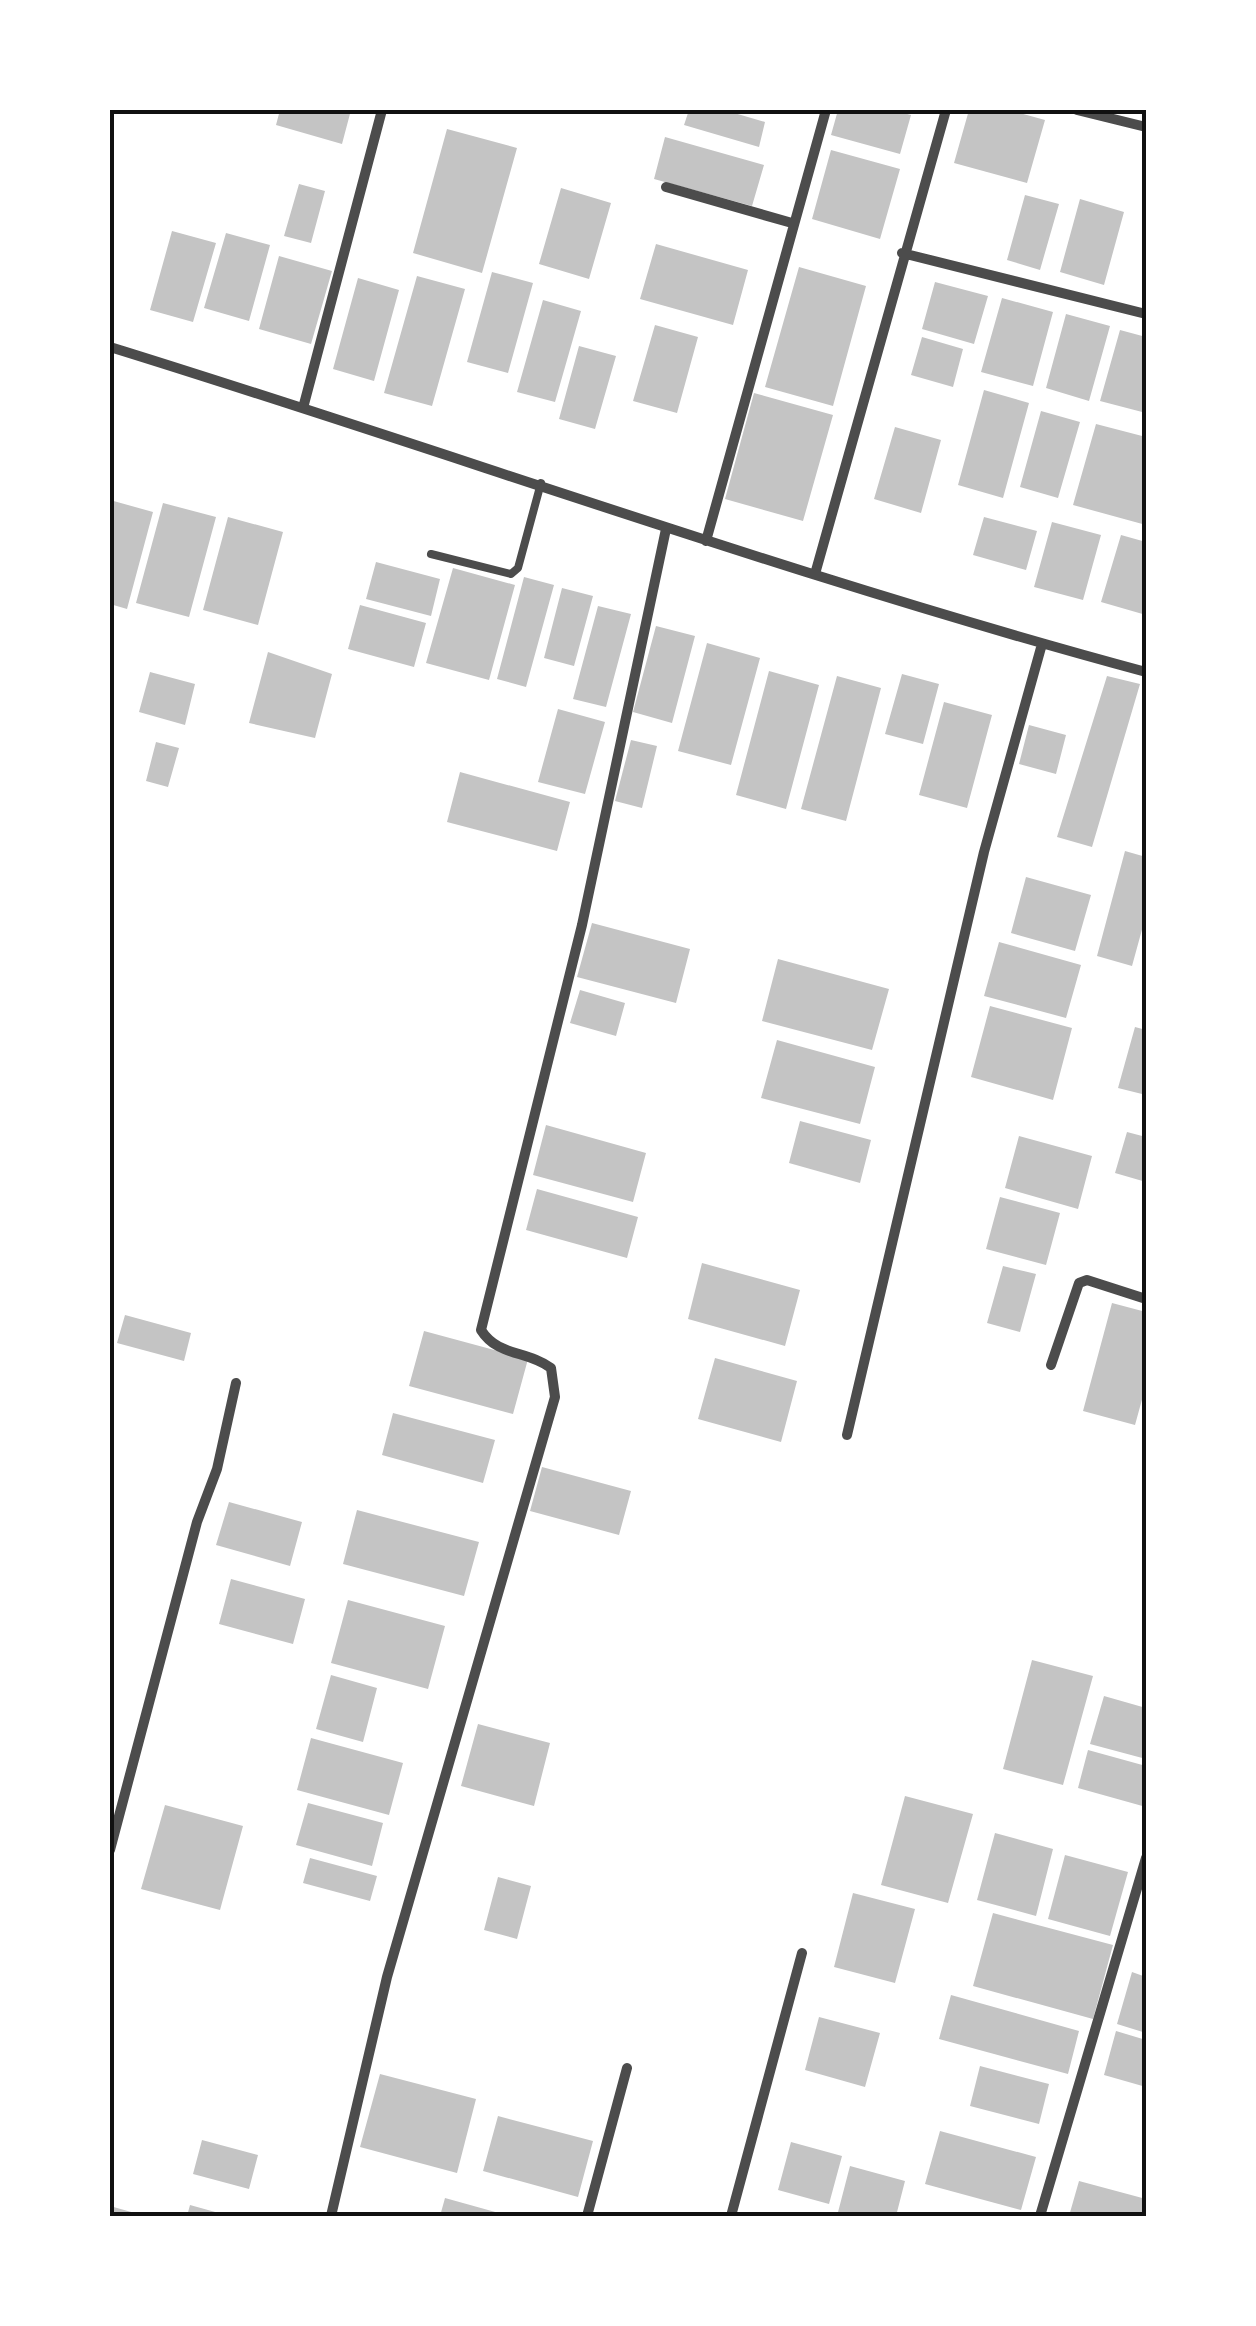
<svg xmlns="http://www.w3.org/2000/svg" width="1256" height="2326" font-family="'Noto Sans',sans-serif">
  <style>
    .building { fill: #c4c4c4 }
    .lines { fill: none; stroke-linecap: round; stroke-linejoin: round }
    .service { stroke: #4c4c4c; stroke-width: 8 }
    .minor { stroke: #4c4c4c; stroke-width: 10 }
    .neatline { fill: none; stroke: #111; stroke-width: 4 }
  </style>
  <rect width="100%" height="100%" fill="#fff"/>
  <path class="building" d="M280,110h71l-9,34 -66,-19z
    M689,110h35l41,12 -6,25 -75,-22z
    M838,110h54l19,5 -11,39 -69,-19z
    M969,110h40l36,10 -18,63 -73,-20z
    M447,129l70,19 -35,125 -69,-20z
    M665,137l99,28 -12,41 -98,-27z
    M831,150l69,19 -20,70 -68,-20z
    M299,184l26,7 -14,52 -27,-7z
    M561,188l50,15 -22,76 -50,-15z
    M1025,195l34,9 -19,66 -33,-10z
    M1080,199l44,13 -20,73 -44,-13z
    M172,231l44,12 -23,79 -43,-12z
    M226,233l44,12 -21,76 -45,-13z
    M656,244l92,26 -15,55 -93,-26z
    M279,256l53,15 -21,73 -52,-15z
    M799,267l67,19 -33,120 -68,-19z
    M492,272l41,11 -25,90 -41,-11z
    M417,276l48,13 -33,117 -48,-13z
    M358,278l41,12 -25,91 -41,-12z
    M935,282l53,14 -14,48 -52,-15z
    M1002,298l51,14 -20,74 -52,-14z
    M543,300l38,11 -26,91 -38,-10z
    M1066,314l44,12 -21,75 -43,-13z
    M655,325l43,12 -21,76 -44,-12z
    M1120,330l26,7v76l-46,-12z
    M922,337l41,12 -10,38 -42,-12z
    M579,346l37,10 -21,73 -36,-10z
    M984,390l45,13 -26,95 -45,-13z
    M754,393l79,22 -30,106 -78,-22z
    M1041,411l39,11 -22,76 -38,-11z
    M1096,424l50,13v88l-73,-20z
    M895,427l46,13 -20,73 -47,-14z
    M110,500l43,12 -26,97 -17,-5z
    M163,503l53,14 -27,100 -53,-14z
    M228,517l55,15 -25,93 -55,-15z
    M984,517l53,14 -11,39 -53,-15z
    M1052,522l49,13 -18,65 -49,-13z
    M1121,535l25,7v73l-45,-13z
    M376,562l64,17 -9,37 -65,-17z
    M453,568l62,17 -26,95 -63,-17z
    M524,577l30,8 -28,102 -29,-8z
    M562,588l31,8 -19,70 -30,-8z
    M360,605l66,18 -12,44 -66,-18z
    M598,606l33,8 -25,93 -33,-8z
    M656,626l39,10 -23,87 -39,-11z
    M707,643l53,15 -29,107 -53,-14z
    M268,652l64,22 -17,64 -66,-15z
    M769,671l50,14 -33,124 -50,-14z
    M150,672l45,12 -10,41 -46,-13z
    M902,674l37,10 -16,60 -38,-10z
    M837,676l44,12 -35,133 -45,-12z
    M1107,676l33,8 -48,163 -35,-10z
    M944,702l48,13 -25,93 -48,-13z
    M558,709l47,13 -20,72 -47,-12z
    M1029,725l37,10 -10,39 -37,-10z
    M631,740l26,6 -15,62 -27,-7z
    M156,742l23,6 -11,39 -22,-6z
    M460,772l110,30 -13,49 -110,-29z
    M1125,851l21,6v58l-14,51 -35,-10z
    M1026,877l65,18 -16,56 -64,-18z
    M592,923l98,26 -14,54 -99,-26z
    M999,942l82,23 -15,53 -82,-22z
    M778,959l111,30 -17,61 -110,-29z
    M580,990l45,13 -9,33 -46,-13z
    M990,1006l82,22 -19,72 -82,-23z
    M1135,1027l11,3v65l-28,-7z
    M777,1040l98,27 -15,57 -99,-26z
    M800,1121l71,19 -11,43 -71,-20z
    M546,1125l100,28 -13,49 -100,-27z
    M1127,1132l19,5v45l-31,-9z
    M1019,1136l73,20 -14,53 -73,-21z
    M537,1189l101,28 -11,41 -101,-28z
    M1000,1197l60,16 -14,52 -60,-16z
    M702,1263l98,27 -15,56 -97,-27z
    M1003,1266l33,8 -16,58 -33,-9z
    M1112,1303l34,9v73l-11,40 -52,-14z
    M125,1315l66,18 -7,28 -67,-18z
    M424,1331l104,28 -15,55 -104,-28z
    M715,1358l82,23 -16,61 -83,-23z
    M393,1413l102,27 -12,43 -101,-28z
    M542,1467l89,24 -12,44 -89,-24z
    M229,1502l73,20 -12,44 -74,-21z
    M357,1510l122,32 -15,54 -121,-32z
    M231,1579l74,20 -12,45 -74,-20z
    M348,1600l97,26 -17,63 -97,-26z
    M1032,1660l61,16 -30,109 -60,-16z
    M331,1675l46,13 -14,54 -47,-13z
    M1104,1696l42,12v51l-56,-15z
    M478,1724l72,19 -16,63 -73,-20z
    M311,1738l92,25 -14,52 -92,-25z
    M1088,1750l58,16v41l-68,-19z
    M905,1796l68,18 -25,89 -67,-18z
    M308,1803l75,20 -11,43 -76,-21z
    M165,1805l78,21 -23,84 -79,-21z
    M995,1833l58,16 -17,67 -59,-16z
    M1065,1855l63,17 -18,64 -62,-17z
    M310,1858l67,18 -7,25 -67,-18z
    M498,1877l33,9 -14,53 -33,-9z
    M853,1893l62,16 -20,74 -61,-16z
    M993,1913l120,32 -20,74 -120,-33z
    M1132,1972l14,5v56l-29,-9z
    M951,1995l128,36 -11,43 -129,-35z
    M819,2017l61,16 -15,54 -60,-17z
    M1116,2031l30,9v47l-42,-12z
    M980,2066l69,18 -10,40 -69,-18z
    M380,2074l96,25 -19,74 -97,-26z
    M498,2116l95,25 -15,56 -95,-26z
    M940,2131l96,26 -15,53 -96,-26z
    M202,2140l56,15 -9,34 -56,-15z
    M791,2142l51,14 -13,48 -51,-14z
    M850,2166l55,15 -9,35h-59z
    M1079,2181l67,18v17h-77z
    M445,2198l61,17v1h-66z
    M190,2205l36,10v1h-39z
    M110,2206l32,9 -1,1h-31z"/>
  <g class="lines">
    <path class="service" d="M431,554l80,20 7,-6 23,-85"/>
    <path class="minor" d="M1077,110l69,17
      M666,187l126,36
      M902,253l244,61
      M110,347c346,107 686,231 1036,325
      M303,408l79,-298
      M706,541l120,-431
      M815,574l131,-464
      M1051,1365l28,-82 8,-3 59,19
      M847,1435l137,-583 58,-208
      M110,1850l87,-328 20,-53 19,-86
      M331,2216l56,-239 168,-580 -4,-29c-24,-18 -53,-11 -70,-38l101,-405 84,-396
      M587,2216l40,-148
      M731,2216l71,-263
      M1040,2216l106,-358"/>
  </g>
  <rect width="1256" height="2326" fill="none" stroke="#ffffff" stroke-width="225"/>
  <rect x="112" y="112" width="1032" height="2102" class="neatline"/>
</svg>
